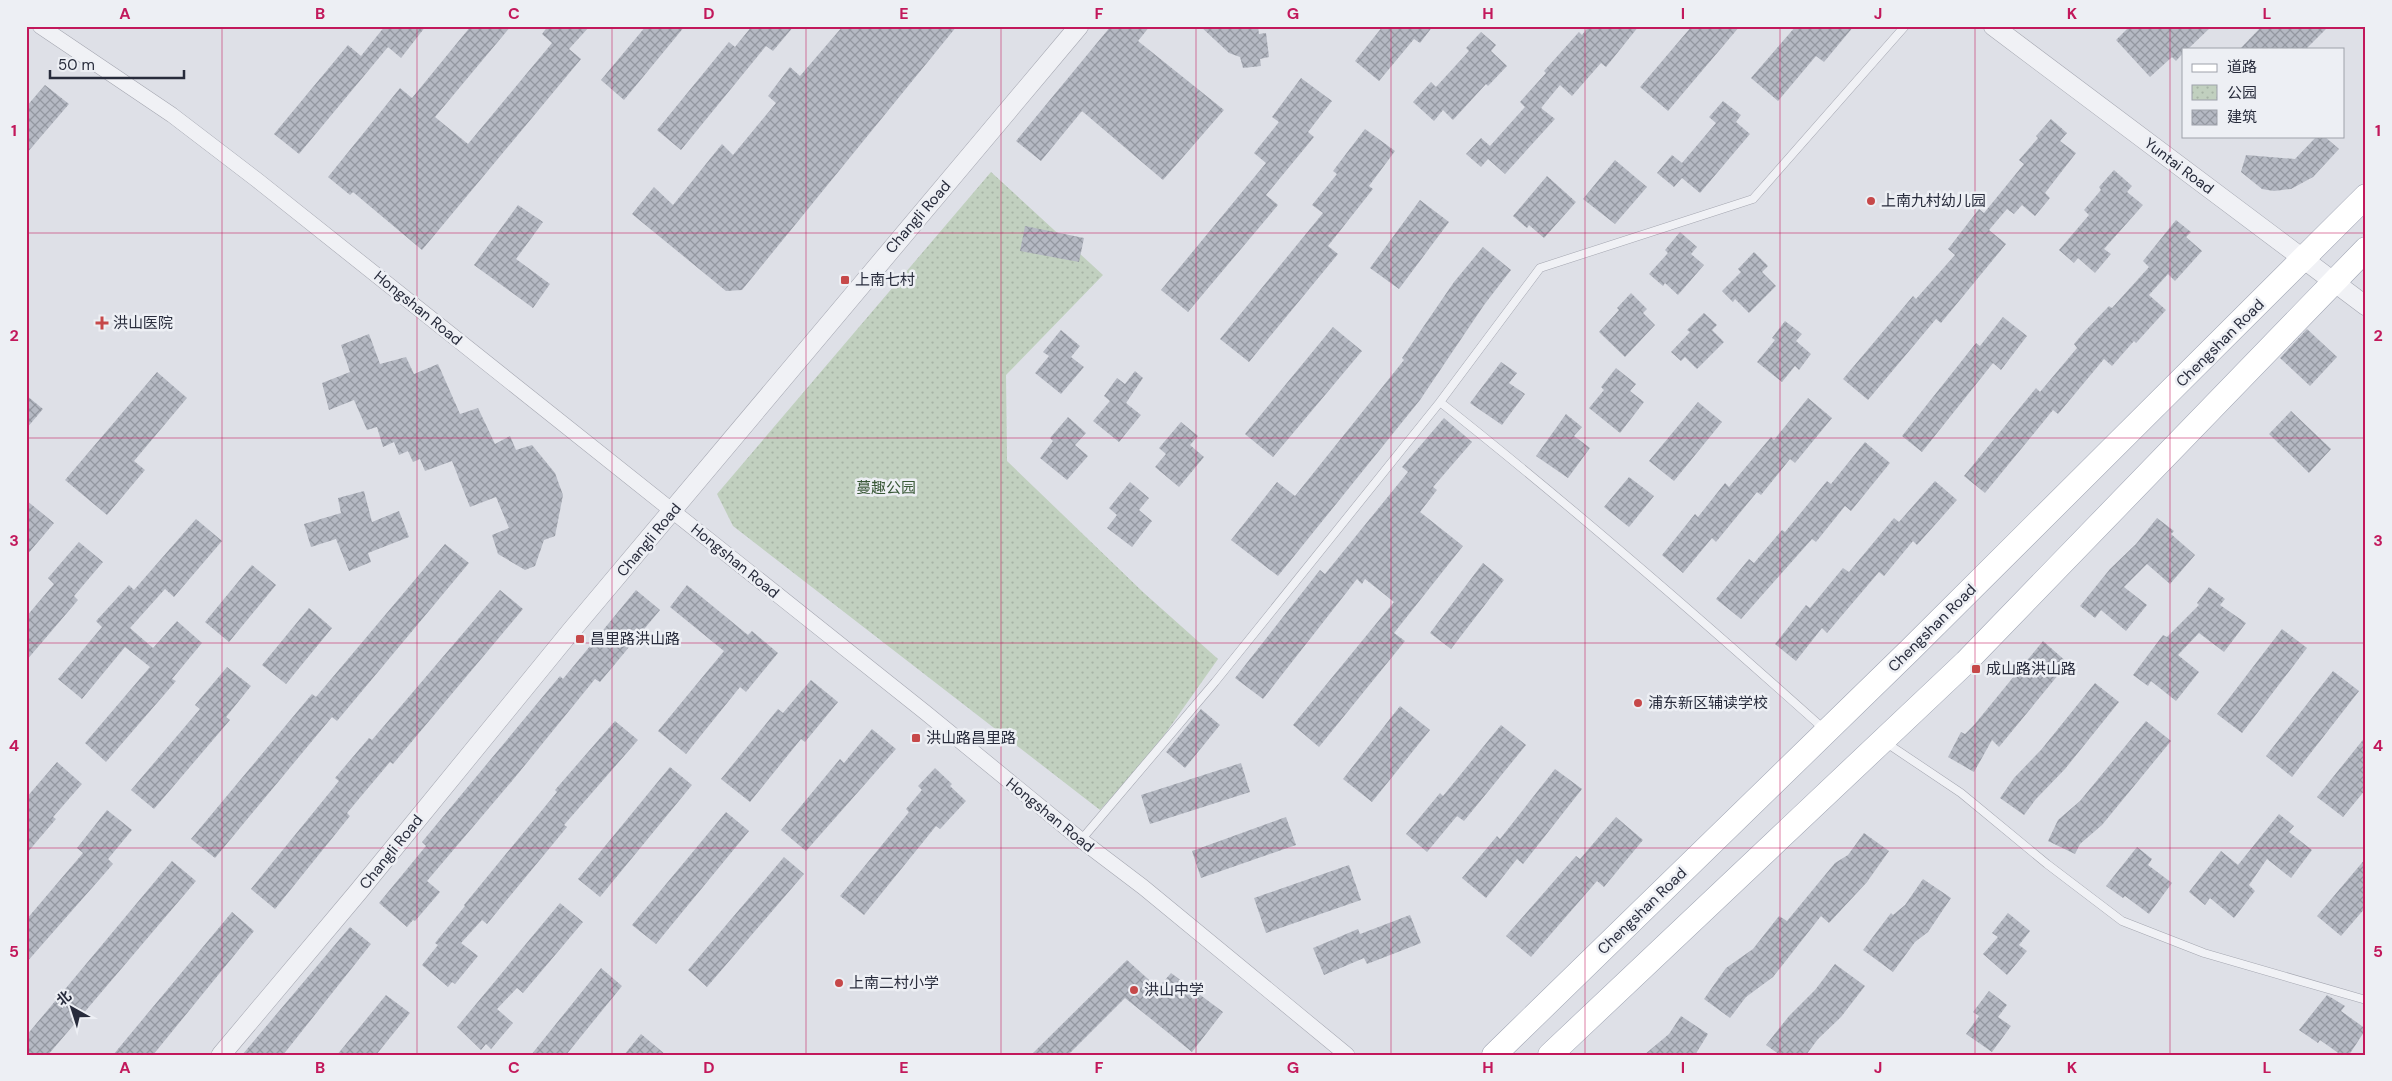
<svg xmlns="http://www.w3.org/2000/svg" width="2392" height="1081" font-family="'DM Sans','Noto Sans SC',sans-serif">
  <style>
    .park { fill: url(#park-dots) }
    .building { fill: url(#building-cross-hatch) }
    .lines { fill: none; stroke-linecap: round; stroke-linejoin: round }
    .service-casing { stroke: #a4a6b0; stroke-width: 9 }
    .minor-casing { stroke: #a4a6b0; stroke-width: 16 }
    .tertiary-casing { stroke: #a4a6b0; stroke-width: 20 }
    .primary-casing { stroke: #9ea3b2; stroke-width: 25 }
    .service { stroke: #f0f1f5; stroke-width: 8 }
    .minor { stroke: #f0f1f5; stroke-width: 15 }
    .tertiary { stroke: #f0f1f5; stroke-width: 19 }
    .primary { stroke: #fff; stroke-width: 24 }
    .grid { fill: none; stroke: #c2185b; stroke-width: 1; stroke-opacity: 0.55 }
    .poi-dot { fill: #c64849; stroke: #edeff4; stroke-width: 2 }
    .labels { text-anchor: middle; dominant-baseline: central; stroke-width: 5; stroke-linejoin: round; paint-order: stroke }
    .street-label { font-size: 15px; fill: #282c3c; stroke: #edeff4 }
    .poi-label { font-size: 15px; fill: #282c3c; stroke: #edeff4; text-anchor: start }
    .park-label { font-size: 15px; fill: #385736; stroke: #edeff4 }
    .neatline { fill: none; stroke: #c2185b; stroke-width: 2 }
    .grid-label { font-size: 16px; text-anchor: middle; font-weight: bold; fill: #c2185b }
  </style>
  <defs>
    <pattern id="park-dots" width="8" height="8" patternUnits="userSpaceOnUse" patternTransform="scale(1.25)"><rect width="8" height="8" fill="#c1d0bf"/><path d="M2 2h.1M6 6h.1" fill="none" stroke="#a6b3a5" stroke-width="1.8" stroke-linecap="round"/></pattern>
    <pattern id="building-cross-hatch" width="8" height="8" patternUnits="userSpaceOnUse" patternTransform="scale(1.25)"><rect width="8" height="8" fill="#b5b9c3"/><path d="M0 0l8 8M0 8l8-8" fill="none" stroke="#9397a0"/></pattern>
  </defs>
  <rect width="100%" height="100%" fill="#dee0e7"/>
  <path class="park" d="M991,172l112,103 -97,100 1,86 137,132 74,66 -70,99 -48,52 -367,-284 -16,-32z"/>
  <path class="building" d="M385,26h41l-25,32 -13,-11 -89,107 -25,-20 74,-89 13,11z
    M471,26h40l-76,91 33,27 84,-101 -10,-9 6,-8h42l-21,23 12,10 -159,191 -69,-58 -3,3 -22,-18 72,-89 12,10z
    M646,26h39l-61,74 -23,-20z
    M752,26h42l-21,25 -7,-5 -85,104 -24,-20 72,-88 6,5z
    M843,26h114l-215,264 -16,1 -94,-77 22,-27 19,18 49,-61 11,11 43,-52 -8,-7 22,-29 10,9z
    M1111,26h39l-12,15 86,69 -61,70 -81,-69 -41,50 -25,-20z
    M1200,26l58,1 1,7 7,-1 3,24 -9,2 1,7 -18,2 -3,-11 -11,-4z
    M1383,26h50l-13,17 -6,-4 -35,42 -24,-20z
    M1589,26h50l-33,41 -5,-4 -29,33 -12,-11 -19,23 14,11 -50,55 -17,-15 -7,8 -15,-13 15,-16 9,8 35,-39 -5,-5 26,-29 -2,-2 35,-39 3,3z
    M1692,26h48l-72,85 -28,-24z
    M1796,26h58l-30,36 -8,-6 -38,45 -27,-23z
    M2130,26h82l-24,23h-5v4l-7,8 -4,-4 -22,20 -34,-37z
    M2262,26h67l-23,23h-66z
    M1481,32l15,13 -5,6 16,15 -19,20 -2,-2 -33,36 -10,-10 -9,11 -21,-19 18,-20 5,5 33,-36 -3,-3z
    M1301,78l31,23 -24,31 6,5 -48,58 12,10 -90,107 -27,-22 105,-127 -12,-10 25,-31 -7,-5z
    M45,85l24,19 -43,50v-47z
    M1723,101l18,14 -5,7 14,12 -50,59 -18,-15 -8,9 -17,-14 15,-18 10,8 34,-40 -7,-6z
    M2051,119l16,14 -7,8 16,12 -31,40 5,5 -15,18 -13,-11 -8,9 -7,-5 -18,21 17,14 -65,79 -5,-4 -68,81 -25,-21 70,-83 3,3 39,-44 -7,-6 31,-40 5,4 40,-49 -5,-4 19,-22 -2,-2z
    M1365,129l30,22 -26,35 4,3 -45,57 10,8 -89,108 -29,-23 103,-126 -11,-8 25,-31 -4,-3z
    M2317,136h7l15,13 -26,28 -22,12 -17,2 -12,-2 -21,-17 5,-17 49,4z
    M1615,160l32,27 -32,37 -32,-25z
    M2114,170l18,16 -5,6 16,13 -39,44 7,5 -16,19 -17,-15 -4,5 -15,-13 30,-35 -5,-5 17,-20 -2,-3z
    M1547,176l29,26 -32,36 -15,-13 -2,3 -14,-12z
    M1420,200l29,22 -50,67 -29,-21z
    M518,205l25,17 -27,37 34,25 -17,24 -59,-43z
    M2176,220l15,12 -5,5 16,14 -27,30 -7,-7 -19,21 17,15 -30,33 -2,-2 -22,25 -8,-7 -46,55 -5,-4 -68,83 -21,-17 72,-88 4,4 37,-44 -3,-4 11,-13 24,-25 3,2 37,-41 -6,-6z
    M1025,226l59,12 -5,24 -59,-11z
    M1680,232l17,15 -6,7 13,11 -26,30 -13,-12 -2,3 -14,-12 19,-21 -3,-3z
    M1483,247l28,23 -27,35 -64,95 -142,176 -47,-36 46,-58 18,14 109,-136 -2,-2 52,-76z
    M1754,252l14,14 -6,6 14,14 -27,27 -14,-14 -2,3 -11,-11 19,-19 -3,-3z
    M1631,293l16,16 -4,4 12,12 -30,32 -26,-25 20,-22 -2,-2z
    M1704,313l13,12 -5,5 12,12 -27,27 -12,-12 -4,4 -10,-9 19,-20 -3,-2z
    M2003,317l24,19 -26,34 -8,-7 -71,89 -20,-16 74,-93 4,3z
    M1785,321l17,13 -6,7 15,13 -12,16 -4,-4 -13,16 -25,-20 18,-22 -3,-2z
    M1333,327l29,24 -89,106 -28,-23z
    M2307,329l30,28 -27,29 -30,-28z
    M1061,330l19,16 -9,11 13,10 -23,27 -26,-21 14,-17 -6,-4z
    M369,334l11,30 26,-7 8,17 24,-10 22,50 18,-6 17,36 15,-8 6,14 16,-5 23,28 8,22 -8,41 -11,4 -9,26 -10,4 -27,-16 -6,-19 17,-7 -13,-31 -26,10 -18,-46 -27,10 -5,-12 -7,3 -5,-11 -9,4 -5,-13 -11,5 -6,-20 -10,3 -13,-30 -25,10 -7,-27 28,-11 -9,-27z
    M1501,362l16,11 -8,10 16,11 -23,31 -32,-22z
    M1616,368l20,16 -6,7 14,11 -24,31 -31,-25 15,-18 -3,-3z
    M1135,371l8,7 -17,25 15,12 -22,27 -26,-21 17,-20 -6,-5 13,-18 8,6z
    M157,372l30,26 -53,63 11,9 -38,45 -42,-35z
    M26,395l17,14 -17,20z
    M1808,398l24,20 -37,45 -5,-4 -29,36 -4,-3 -41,50 -4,-4 -29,35 -21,-18 33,-41 3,3 27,-34 4,4 42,-50 3,3z
    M1698,402l24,20 -48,59 -25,-20z
    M2291,411l40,38 -22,24 -40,-39z
    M1566,414l16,13 -8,9 16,12 -22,30 -32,-22z
    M1068,417l18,16 -11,12 13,11 -21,24 -27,-22 13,-17 -3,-3z
    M1444,418l28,24 -39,45 4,3 -17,22 43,34 -69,87 11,8 -86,106 -26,-22 101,-123 -29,-23 -3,5 -5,-5 -94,120 -28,-21 85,-108 5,4 83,-102 -6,-5z
    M1181,422l17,14 -8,9 14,12 -25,30 -24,-20 11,-13 -7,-6z
    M1865,442l25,21 -39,48 -6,-5 -29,36 -4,-3 -71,80 -25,-20 33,-40 5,4 28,-33 3,2 42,-51 4,3z
    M1629,477l25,19 -25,31 -25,-20z
    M1935,481l22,19 -40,45 -4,-4 -29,35 -5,-4 -52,61 -5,-5 -26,33 -21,-17 31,-39 4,3 33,-40 6,4 45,-54 5,4z
    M1130,482l19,16 -10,12 13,11 -20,26 -25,-19 10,-13 -8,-7z
    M364,491l8,31 27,-11 10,26 -41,16 3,9 -22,9 -13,-32 -25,8 -7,-23 37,-11 -3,-15z
    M26,500l28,23 -28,33z
    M2157,518l17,13 -3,3 24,21 -25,29 -23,-20 -23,23 23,18 -21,26 -25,-21 -6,8 -15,-12 30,-37 26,-25z
    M196,519l26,22 -48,56 -9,-8 -35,39 23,20 24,-27 25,22 -30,36 4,2 -70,81 -21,-19 65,-76 -25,-20 -43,52 -24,-20 44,-52 -6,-6 33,-36 5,5z
    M79,542l24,20 -29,34 4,4 -52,61v-44l28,-33 -6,-6z
    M445,544l24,19 -132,158 -5,-4 -117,141 -24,-19 121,-145 4,3z
    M1483,563l21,17 -53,69 -21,-16z
    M252,565l24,20 -47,57 -24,-20z
    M687,585l61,50 4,-4 26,22 -32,39 -6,-5 -54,67 -28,-23 66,-80 -54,-44z
    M2209,587l16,12 -5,6 26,18 -22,29 -25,-19 -21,22 21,17 -23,29 -25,-20 -3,5 -15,-11 30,-40 4,2 32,-32 -2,-2z
    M500,590l23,19 -130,155 -3,-2 -43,51 3,3 -75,93 -24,-20 88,-108 -4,-3 34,-40 3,2z
    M636,590l24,20 -60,72 -5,-3 -83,102 -85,100 13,11 -25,29 -2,-1 -6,7 -28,-24 47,-57 -4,-4 138,-166 3,3z
    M309,608l23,20 -46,56 -24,-19z
    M2282,629l25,19 -65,85 -25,-19z
    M2043,641l25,22 -69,84 -7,-7 -18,32 -26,-15 13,-25 4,2 9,-9z
    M227,667l24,19 -25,31 4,3 -76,89 -23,-19 69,-81 -5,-4z
    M2333,671l26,20 -67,86 -26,-21z
    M811,680l27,22 -33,40 -4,-3 -51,63 -29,-23 57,-70 5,4z
    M2095,683l24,19 -54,67 -29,30 -12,16 -24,-17 14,-20 27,-28z
    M1400,706l30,24 -58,72 -29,-23z
    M1201,709l19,16 -35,43 -19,-16z
    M615,721l23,19 -74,85 3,2 -80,97 -5,-4 -21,23 17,13 -23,28 -3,-2 -4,5 -26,-22 16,-20 -3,-2 30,-37 -1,-1 93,-113 -2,-2z
    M2146,721l25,20 -69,84 -22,19 -5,10 -27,-13 10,-21 22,-19z
    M1501,725l25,20 -62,76 -7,-5 -30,36 -21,-18 34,-41 3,3z
    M872,729l24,20 -90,102 -25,-21 59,-71 4,4z
    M2366,736v53l-23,28 -26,-20z
    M57,762l25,22 -29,33 3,2 -30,35v-56z
    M1241,763l9,29 -100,32 -9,-29z
    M670,767l22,18 -92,112 -22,-18z
    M935,768l17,16 -2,2 16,15 -26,28 -4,-3 -4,5 -68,84 -24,-19 69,-84 -3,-3 16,-19 -4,-4z
    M1555,769l27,20 -59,75 -6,-5 -31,39 -24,-20 35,-42 3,3z
    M107,810l25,20 -24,29 5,5 -87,99v-43l57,-67 -6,-5z
    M726,812l23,19 -93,113 -24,-19z
    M2279,814l15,12 -5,6 23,18 -21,28 -24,-19 -18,26 6,6 -21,27 -24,-20 -5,7 -16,-13 32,-41 17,14z
    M1286,817l10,28 -95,33 -9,-27z
    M1616,817l27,23 -39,47 -7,-6 -66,76 -25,-21 70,-80 4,3z
    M1864,833l25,18 -22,31 -38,41 -8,-7 -48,61 -27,20 -16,21 -26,-19 22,-31 27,-19 26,-33 8,5 48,-58 13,-8z
    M2137,847l15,12 -4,6 24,18 -23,31 -24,-18 -2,2 -17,-12z
    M784,857l20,17 -97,113 -19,-17z
    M2366,858v49l-25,29 -24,-20z
    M172,861l24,20 -148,174h-22v-19z
    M1349,865l12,35 -95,33 -12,-35z
    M1923,879l28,19 -23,34 -13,10 -22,30 -30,-22 28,-37 2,2 12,-10z
    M560,903l23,19 -60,71 -6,-5 -20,21 16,14 -22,26 -5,-5 -5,6 -24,-23z
    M232,912l22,19 -101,124h-40z
    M2008,913l22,18 -11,14 8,6 -20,24 -24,-21 15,-17 -6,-4z
    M1410,915l11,28 -54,21 -3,-6 -40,17 -11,-27 45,-19 2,5z
    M350,927l21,17 -88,111h-41z
    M1127,960l31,28 13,-15 52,39 -31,40 -67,-54 -57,57h-37z
    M1835,964l30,22 -24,31 -23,22 -12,16h-26l-14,-10 23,-29 26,-26z
    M601,968l21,18 -56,69h-35z
    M1989,991l18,14 -9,12 13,9 -19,26 -26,-18 13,-18 -6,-4z
    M386,995l24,18 -34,42h-39z
    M2327,995l18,11 -4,5 25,18 -17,26h-8l-21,-15 -2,3 -19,-13z
    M1681,1016l27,18 -13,21h-51l25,-21z
    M641,1034l25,21h-42z"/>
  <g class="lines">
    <g class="service-casing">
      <path id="service" d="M1440,402c133,105 260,216 385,328
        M1885,742l76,51 86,71 75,57 82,32 162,47
        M1081,840l134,-158 225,-280 100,-134 213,-69 152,-173"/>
    </g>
    <g class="minor-casing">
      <path id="minor" d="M40,26l132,89 85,65 669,533 155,127 62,47 204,168"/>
    </g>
    <g class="tertiary-casing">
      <path id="tertiary" d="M1993,26l373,280
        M221,1055l137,-163 213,-261 508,-605"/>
    </g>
    <g class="primary-casing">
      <path id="primary" d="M1494,1055l416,-405 456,-454
        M1550,1055l416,-393 400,-413"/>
    </g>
    <use href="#service" class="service"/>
    <use href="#minor" class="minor"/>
    <use href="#tertiary" class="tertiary"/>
    <use href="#primary" class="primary"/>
  </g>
  <path class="grid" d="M222,26v1029M417,26v1029M612,26v1029M806,26v1029M1001,26v1029M1196,26v1029M1391,26v1029M1585,26v1029M1780,26v1029M1975,26v1029M2170,26v1029M26,233h2340M26,438h2340M26,643h2340M26,848h2340"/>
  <g class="poi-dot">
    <circle cx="1871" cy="201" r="5"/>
    <rect x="840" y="275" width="10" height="10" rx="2.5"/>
    <path d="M99.5 315.5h5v5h5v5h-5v5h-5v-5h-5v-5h5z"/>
    <rect x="575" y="634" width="10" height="10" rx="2.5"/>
    <rect x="1971" y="664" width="10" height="10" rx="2.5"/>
    <circle cx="1638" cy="703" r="5"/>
    <rect x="911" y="733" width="10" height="10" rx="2.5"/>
    <circle cx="839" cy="983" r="5"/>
    <circle cx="1134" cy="990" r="5"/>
  </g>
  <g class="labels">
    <g class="street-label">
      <text transform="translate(2179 166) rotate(37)">Yuntai Road</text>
      <text transform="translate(918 217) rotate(-49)">Changli Road</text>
      <text transform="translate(418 308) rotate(39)">Hongshan Road</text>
      <text transform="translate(2220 343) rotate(-45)">Chengshan Road</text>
      <text transform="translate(649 540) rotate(-50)">Changli Road</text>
      <text transform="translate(735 561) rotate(39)">Hongshan Road</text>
      <text transform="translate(1932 628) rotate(-45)">Chengshan Road</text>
      <text transform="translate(1050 815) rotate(39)">Hongshan Road</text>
      <text transform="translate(391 852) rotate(-51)">Changli Road</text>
      <text transform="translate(1642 911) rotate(-44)">Chengshan Road</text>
    </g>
    <g class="poi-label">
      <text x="1881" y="201">上南九村幼儿园</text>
      <text x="855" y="280">上南七村</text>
      <text x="113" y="323">洪山医院</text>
      <text x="590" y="639">昌里路洪山路</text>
      <text x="1986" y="669">成山路洪山路</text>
      <text x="1648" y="703">浦东新区辅读学校</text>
      <text x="926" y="738">洪山路昌里路</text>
      <text x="849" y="983">上南二村小学</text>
      <text x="1144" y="990">洪山中学</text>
    </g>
    <g class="park-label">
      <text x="886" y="488">蔓趣公园</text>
    </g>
  </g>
  <rect width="2392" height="1081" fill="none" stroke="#edeff4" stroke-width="55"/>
  <rect x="2182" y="48" width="162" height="90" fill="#edeff4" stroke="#9ea1aa"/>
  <rect x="2192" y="64" width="25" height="8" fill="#ffffff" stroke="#9ea1aa"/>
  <text x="2227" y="72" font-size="15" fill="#282c3c">道路</text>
  <rect x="2192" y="85" width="25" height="15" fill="url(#park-dots)" stroke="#9ea1aa"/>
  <text x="2227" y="98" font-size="15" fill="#282c3c">公园</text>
  <rect x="2192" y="110" width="25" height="15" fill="url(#building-cross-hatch)" stroke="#9ea1aa"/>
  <text x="2227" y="122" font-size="15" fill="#282c3c">建筑</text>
  <g transform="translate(72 1008) rotate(321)" stroke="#edeff4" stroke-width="4" paint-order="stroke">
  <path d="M0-4L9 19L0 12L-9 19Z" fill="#282c3c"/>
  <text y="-8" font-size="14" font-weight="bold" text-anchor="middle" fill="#282c3c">北</text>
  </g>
  <path d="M50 70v8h134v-8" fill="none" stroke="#282c3c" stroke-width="2.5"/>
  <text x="58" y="70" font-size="15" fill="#282c3c" stroke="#edeff4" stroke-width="4" paint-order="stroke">50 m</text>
  <rect x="28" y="28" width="2336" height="1026" class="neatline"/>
  <g class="grid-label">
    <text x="125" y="19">A</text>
    <text x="320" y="19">B</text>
    <text x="514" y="19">C</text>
    <text x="709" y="19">D</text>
    <text x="904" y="19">E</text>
    <text x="1099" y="19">F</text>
    <text x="1293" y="19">G</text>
    <text x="1488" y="19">H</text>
    <text x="1683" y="19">I</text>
    <text x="1878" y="19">J</text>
    <text x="2072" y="19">K</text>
    <text x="2267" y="19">L</text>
    <text x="14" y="136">1</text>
    <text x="2378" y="136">1</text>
    <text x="14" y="341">2</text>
    <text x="2378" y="341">2</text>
    <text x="14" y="546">3</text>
    <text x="2378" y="546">3</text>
    <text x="14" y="751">4</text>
    <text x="2378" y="751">4</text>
    <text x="14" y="957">5</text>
    <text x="2378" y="957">5</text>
    <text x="125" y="1073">A</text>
    <text x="320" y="1073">B</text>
    <text x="514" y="1073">C</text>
    <text x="709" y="1073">D</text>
    <text x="904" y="1073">E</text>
    <text x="1099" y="1073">F</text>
    <text x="1293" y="1073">G</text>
    <text x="1488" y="1073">H</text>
    <text x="1683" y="1073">I</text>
    <text x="1878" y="1073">J</text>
    <text x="2072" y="1073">K</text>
    <text x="2267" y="1073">L</text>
  </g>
</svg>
